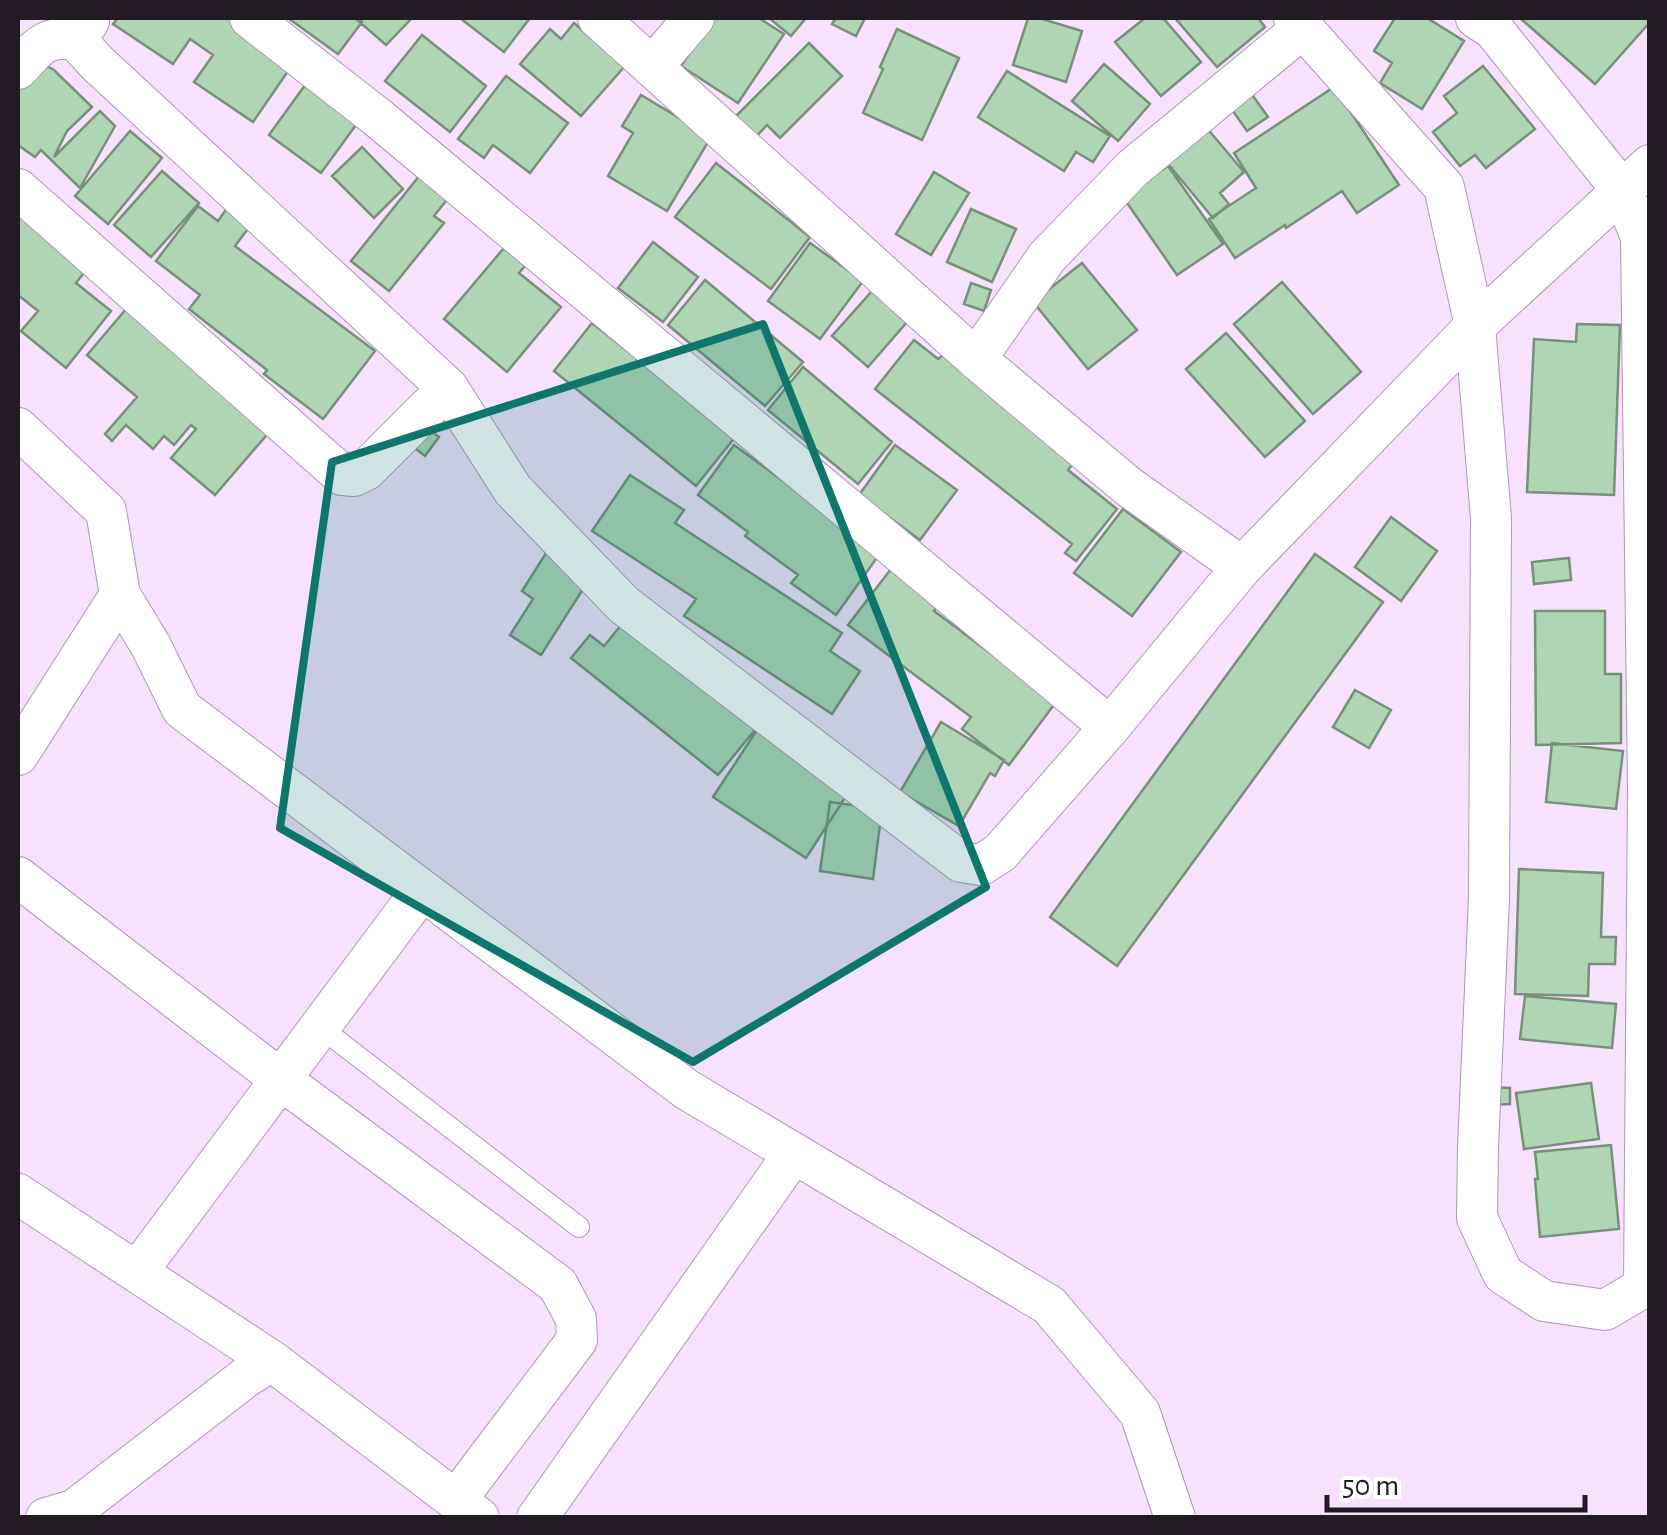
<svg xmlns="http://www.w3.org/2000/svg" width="1667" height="1535" font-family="'Alegreya Sans',sans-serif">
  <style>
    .building { fill: #b0d5b5; stroke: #76907a; stroke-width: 2.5 }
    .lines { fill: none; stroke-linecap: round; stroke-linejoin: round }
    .service-casing { stroke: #ac97b1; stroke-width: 22 }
    .minor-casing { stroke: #ac97b1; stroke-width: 42 }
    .service { stroke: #fff; stroke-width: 20 }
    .minor { stroke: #fff; stroke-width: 40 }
    .marked { fill: #0f766e; fill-opacity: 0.2; stroke: #0f766e; stroke-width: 8; stroke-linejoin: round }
  </style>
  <rect width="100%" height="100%" fill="#f7e1fd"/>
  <path class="building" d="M118,18h120l59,40 -44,64 -59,-40 19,-27 -23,-16 -17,25 -60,-40z
    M288,18h68l6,4 -24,32z
    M355,18h57l-26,27z
    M462,18h68l-26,34 -43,-33z
    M713,18h46l25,16 -46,69 -57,-37z
    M769,18h37l-15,18z
    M836,18h29l-9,18 -24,-12z
    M1028,18h11l43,13 -16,51 -53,-17z
    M1145,18h18l38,44 -40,34 -46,-54z
    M1175,18h83l7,9 -48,40z
    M1395,18h32l37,23 -42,68 -42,-26 12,-20 -18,-12z
    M1520,18h128l2,4 -55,62z
    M574,23l51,43 -44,50 -61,-52 30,-35 11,10z
    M897,29l62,29 -37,82 -59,-27 20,-44 -3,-2z
    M422,35l64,51 -36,46 -65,-51z
    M809,43l33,33 -62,62 -13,-13 -13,14 -20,-21z
    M41,63l13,7 38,37 -25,24 -13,26 46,-46 15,15 -35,62 -39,-38 -6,7 -17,-12v-55l19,-19z
    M1104,64l46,40 -32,37 -46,-40z
    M1483,66l52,63 -49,39 -11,-13 -15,11 -27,-34 24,-19 -13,-17z
    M1007,71l103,65 -17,26 -17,-10 -12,19 -86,-54z
    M506,76l62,47 -38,50 -37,-28 -9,13 -26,-19z
    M308,81l53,37 -40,55 -52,-38z
    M1334,87l65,98 -42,28 -15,-22 -56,37 -1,-3 -50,33 -26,-39 47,-31 -22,-35z
    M1248,89l20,28 -21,14 -19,-27z
    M641,95l70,42 -44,74 -59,-35 25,-43 -11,-7z
    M1200,120l44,52 -24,21 9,11 -16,14 -54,-65z
    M130,131l32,27 -54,66 -33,-28z
    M362,147l41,42 -29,29 -42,-42z
    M716,163l94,74 -39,52 -96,-72z
    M1168,166l55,78 -46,31 -54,-78z
    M424,170l29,22 -19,24 10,7 -55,68 -38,-30z
    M162,171l37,32 -48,54 -37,-32z
    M934,172l35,21 -38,62 -35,-21z
    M18,200l75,61 -17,22 35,28 -45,57 -45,-37 17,-20 -20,-16z
    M230,204l23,18 -18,24 140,105 -52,68 -59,-45 3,-4 -78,-61 11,-14 -44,-34 42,-55 20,15z
    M971,209l45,20 -24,53 -45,-20z
    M509,242l21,18 -11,13 42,34 -54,65 -63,-53z
    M653,242l45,35 -35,45 -45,-34z
    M810,243l53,38 -43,58 -52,-38z
    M1082,263l55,67 -49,39 -55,-67z
    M705,280l98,82 -38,44 -97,-81z
    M1282,282l79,90 -48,42 -79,-90z
    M971,283l20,7 -7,21 -20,-7z
    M872,291l35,31 -39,45 -36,-31z
    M127,308l144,122 -56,65 -44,-37 25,-29 -5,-4 -17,20 -10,-9 -11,13 -27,-24 -14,16 -7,-7 32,-37 -50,-42z
    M592,323l144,113 -40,50 -142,-115z
    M1577,324l43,1 -6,170 -87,-3 7,-153 42,3z
    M1226,333l79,88 -40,36 -79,-88z
    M914,340l24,19 5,-4 133,105 -8,10 49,39 -41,52 -11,-8 7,-9 -197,-155z
    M803,367l89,75 -34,42 -90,-74z
    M425,427l14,10 -14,19 -14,-11z
    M734,445l147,107 -45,63 -45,-32 7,-8 -53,-39 3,-4 -50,-37z
    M895,445l62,45 -37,50 -61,-45z
    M630,475l54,35 -9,13 167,110 -12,18 30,20 -28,43 -148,-98 12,-17 -104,-68z
    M1123,509l58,43 -49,64 -58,-43z
    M1391,517l46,34 -36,50 -46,-34z
    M548,550l42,28 -49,77 -31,-20 23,-36 -11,-8z
    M1315,554l68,48 -266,364 -67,-49z
    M1569,558l2,22 -37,4 -2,-22z
    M891,569l48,35 -5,7 122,91 -47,63 -47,-36 9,-12 -123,-92z
    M1535,611h70v63h16v69l-85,2z
    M631,613l132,107 -45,55 -147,-117 19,-23 14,11z
    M1355,690l36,20 -22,38 -36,-21z
    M941,722l63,38 -9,16 -5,-3 -31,53 -59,-34z
    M757,730l93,60 -44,68 -93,-61z
    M1552,743l71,8 -7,58 -70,-7z
    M830,802l52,7 -9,70 -53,-8z
    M1519,869l84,4 -2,64h15l-1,27h-26l-1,32 -73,-2z
    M1525,996l91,8 -4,44 -92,-9z
    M1591,1083l8,56 -75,10 -8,-56z
    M1491,1087l19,1v16l-19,1z
    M1611,1145l8,84 -79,8 -5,-58h3l-3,-27z"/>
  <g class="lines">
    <g class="service-casing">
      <path id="service" d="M320,1027l259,200"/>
    </g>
    <g class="minor-casing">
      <path id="minor" d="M250,18l127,99 733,610
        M598,18l378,341 153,128 113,80
        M1476,18l17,11 129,161 19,47 7,552 -4,498 -39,23 -61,-9 -41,-27 -26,-56 1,-71 11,-249 2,-380 -16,-192 175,-161
        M76,40l21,23 351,325 65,102 111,115 337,257 20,3 19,-12 110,-126 132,-160 233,-241 -31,-139 -150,-169
        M652,67l42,-49
        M18,69c21,-22 25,-34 58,-29l13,-19
        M18,189l324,286 12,1 12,-6 82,-82
        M976,359l71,-102 86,-89 170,-140
        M18,428l88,83 14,84 31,51 31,63 504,380 363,216 91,108 35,105
        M18,755l102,-160
        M18,877l262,202 278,206 18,34 1,21 -121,160
        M18,1194l254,167 207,157
        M137,1272l285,-382
        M46,1518l28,-8 172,-133 26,-16
        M537,1518l257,-365"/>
    </g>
    <use href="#service" class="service"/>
    <use href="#minor" class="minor"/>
  </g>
  <path class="marked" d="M763,324l223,563 -293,175 -413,-234 52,-366z"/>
  <rect width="1667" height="1535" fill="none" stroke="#221b24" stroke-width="40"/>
  <path d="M1327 1495v15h258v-15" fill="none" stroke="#221b24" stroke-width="5"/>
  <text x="1342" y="1495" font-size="30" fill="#221b24" stroke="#ffffff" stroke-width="8" paint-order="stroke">50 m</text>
</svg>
